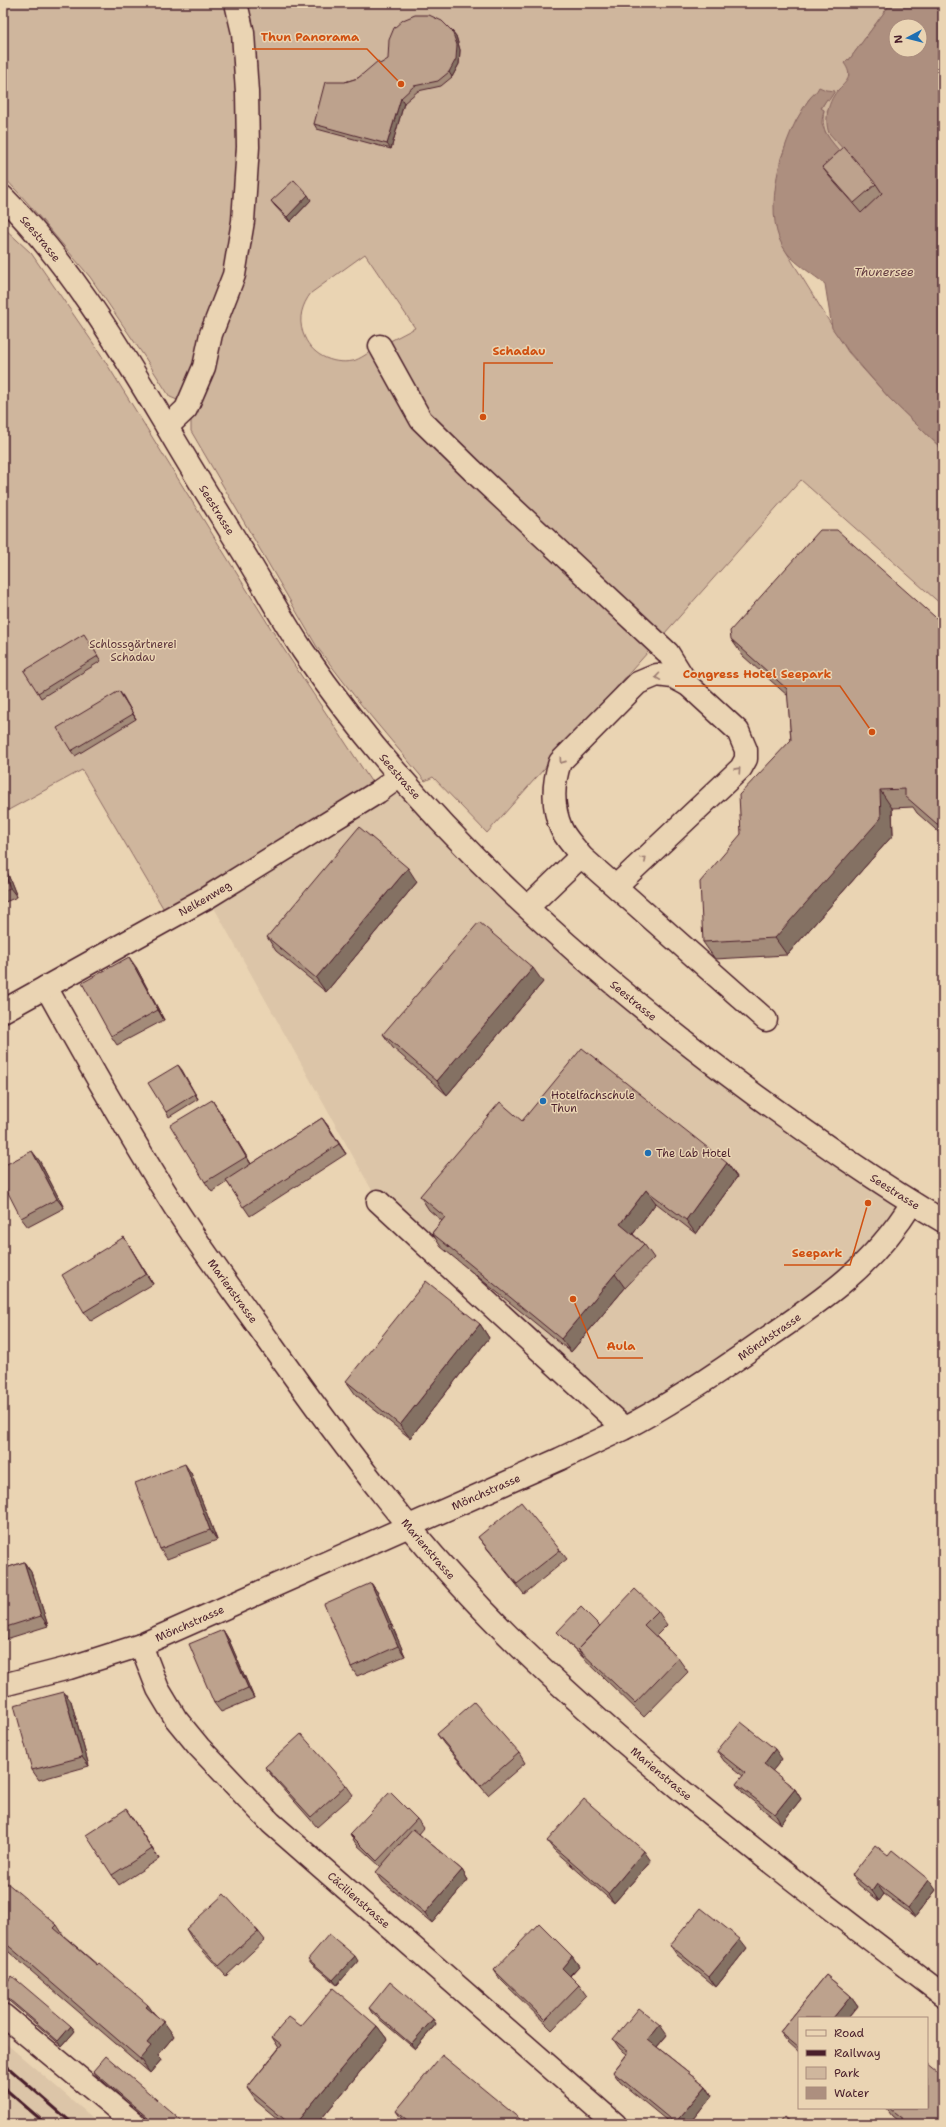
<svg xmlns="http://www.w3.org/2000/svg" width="946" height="2127" font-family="'Shantell Sans',sans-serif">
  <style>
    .built { fill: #dcc5a8 }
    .green { fill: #cfb69d; stroke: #8c6a64; fill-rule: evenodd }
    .water { fill: #ad8f7f; stroke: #85625d; fill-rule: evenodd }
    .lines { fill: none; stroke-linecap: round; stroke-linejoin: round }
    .minor-casing { stroke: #4a1f2b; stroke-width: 25 }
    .minor { stroke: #ead4b3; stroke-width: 22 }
    .rail { stroke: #4a1f2b; stroke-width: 3 }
    .wall { fill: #a38b79; stroke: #4a1f2b }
    .shaded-wall { fill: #847163; stroke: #4a1f2b }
    .building { fill: #bda28d; stroke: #4a1f2b }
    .oneway { stroke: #9a7a6f }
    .poi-dot { fill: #1f6fb2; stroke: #ead4b3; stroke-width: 1.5 }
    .labels { text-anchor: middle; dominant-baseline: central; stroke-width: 3; stroke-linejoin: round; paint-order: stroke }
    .street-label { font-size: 11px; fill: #4a1f2b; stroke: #ead4b3 }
    .park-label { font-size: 11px; fill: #5e363c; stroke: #ead4b3 }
    .poi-label { font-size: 11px; fill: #4a1f2b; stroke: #ead4b3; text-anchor: start }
    .water-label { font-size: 12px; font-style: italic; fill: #633b40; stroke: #ead4b3 }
    .leader { fill: none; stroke: #d05011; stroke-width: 1.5 }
    .callout-dot { fill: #d05011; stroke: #ead4b3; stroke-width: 1.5 }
    .callout-label { font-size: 12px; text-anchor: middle; font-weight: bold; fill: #d05011; stroke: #ead4b3; stroke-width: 3; stroke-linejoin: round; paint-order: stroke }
  </style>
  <rect width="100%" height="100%" fill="#ead4b3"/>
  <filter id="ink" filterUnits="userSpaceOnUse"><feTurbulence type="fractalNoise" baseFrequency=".025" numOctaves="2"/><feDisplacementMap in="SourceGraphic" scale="8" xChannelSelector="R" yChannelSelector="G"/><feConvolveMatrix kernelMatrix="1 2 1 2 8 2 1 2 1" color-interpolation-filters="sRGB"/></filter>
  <g filter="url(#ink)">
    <path class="built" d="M400,776l128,131 384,296 -36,49 -252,176 -246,-227 -170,-304z
      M3,2041l97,83h-86l-11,-8z"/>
    <path class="green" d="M3,3h888l-42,57 -1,-1 1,20 -3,6 -7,5 -12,22 23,45 -3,2c-15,-17 -27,-24 -23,-49l-3,-1 6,-11 -10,-7 -8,8 -13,22 -15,37 -5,26 11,69 61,99 42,47 53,51v156l-142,-126 -314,353 -54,-56 -8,4 -66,-79 -42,-55 -126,-216v-13l-9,-16 -12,-5 -26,-41 -54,-79 -64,-76 -23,-25zM365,254l50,74c-13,7 -27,14 -40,21 -7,4 -15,10 -22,12 -22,4 -43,-7 -50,-28 -5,-15 -1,-28 8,-40z
      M3,227l28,26 69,100 183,295 95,144 -209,126 -87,-148 -79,43z"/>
    <path class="water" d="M891,3h52v447l-53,-51 -41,-47 -17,-24 -7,-44c-11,-9 -29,-20 -38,-31 -26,-34 -8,-100 10,-134 4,-6 8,-15 13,-21 3,-4 7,-6 9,-11l7,3 9,1 -6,9 -2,-1 -6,9 3,2c-1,4 -2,9 -2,13 2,18 46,56 60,70l-53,-60c-5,-13 -1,-33 10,-44 9,-9 14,-13 5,-26l4,-4 1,1zM896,26h24v24h-24z"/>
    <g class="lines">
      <g class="minor-casing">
        <g id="minor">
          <path id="s1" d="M3,197c67,67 116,150 164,230 26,45 54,89 81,133 18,30 35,61 55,91 119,175 283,319 452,444 61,44 123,88 188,126"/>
          <path d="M380,346l41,74 51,50 196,183 20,32"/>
          <path d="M167,427l19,-18 18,-42 7,-33 23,-59 9,-54 5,-74 -1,-55 -4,-59 -7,-30"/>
          <path d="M581,856c-6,-9 -16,-18 -20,-28 -9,-21 -8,-45 -1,-66l78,-79 19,-8 16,2 15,8 50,46 8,19v9l-5,9 -125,118"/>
          <path d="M528,907l53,-51 185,164"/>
          <path id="s2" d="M46,987c41,74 82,147 128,219 29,46 63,90 94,134 76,108 157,215 252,307 131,127 278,237 423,348"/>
          <path id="s3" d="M3,1011l205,-114 170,-105 22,-16"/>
          <path d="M378,1201l246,227"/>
          <path id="s4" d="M141,1645l17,44 18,30 23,28 72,76 344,301"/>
          <path id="s5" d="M3,1685l66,-17 72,-23 419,-186c21,-10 42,-20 63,-30 49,-25 96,-57 141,-89 59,-40 110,-75 148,-137"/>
          <path d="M3,2015l132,109"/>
        </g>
      </g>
      <use href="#minor" class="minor"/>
      <path class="rail" d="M3,2063l70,61
        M3,2087l43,37"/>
    </g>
    <path class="wall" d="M452,31l4,5 4,14 -1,14 -7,13 -11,9 -23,5 -14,12 -13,46 -74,-20 -3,-5 31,-42 13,-4 22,-14z
      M822,167l54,17 6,9 -21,20 -32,-37z
      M311,200l-21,22 -15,-16 -4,-5z
      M943,624v212l-26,-23 -4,-6 -21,1 1,27 -106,120 -72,4 -12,-17 38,-108 50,-94 -3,-44 -45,-40 -12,-17z
      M87,639l14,22 -60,37 -3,-5z
      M119,691l17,28 -61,37 -4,-5z
      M3,862l14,35 -14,6z
      M417,882l-91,110 -50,-41 -9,-14z
      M136,967l28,53 -47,25 -6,-9z
      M543,982l-96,113 -54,-47 -10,-14z
      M178,1065l20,34 -29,18 -3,-5z
      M3,1100l3,4 -3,2z
      M218,1109l33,55 71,-46 24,36 -96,62 -23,-34 -15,10 -7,-10z
      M522,1121l205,42 10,14 -41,57 -40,-31 -23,31 11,10 10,14 -29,30 -54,64 -130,-105 -9,-14 10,-12 -13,-11 -9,-14z
      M39,1160l25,48 -36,19 -7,-9z
      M124,1237l6,10 23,37 -62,37 -7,-9z
      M480,1324l9,14 -79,100 -54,-43 -10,-14z
      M191,1473l26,67 -50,19 -7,-10z
      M478,1537l82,13 7,9 -43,35 -39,-48z
      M24,1562l7,10 17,54 -45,14v-71z
      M371,1583l7,10 27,63 -48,20 -6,-9z
      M658,1611l9,14 -11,11 22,22 10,14 -44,45 -83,-81 -4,-4 43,-6z
      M223,1630l6,10 25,58 -33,14 -7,-9z
      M71,1701l18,65 -50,14 -7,-10z
      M437,1734l82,19 6,10 -37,32 -44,-51z
      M717,1751l65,8 -10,12 23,18 6,10 -20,25 -38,-31 -7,-9 7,-8 -19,-15z
      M265,1767l81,18 7,10 -36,32 -45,-51z
      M132,1818l27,41 -40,26 -7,-10z
      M417,1819l7,9 -5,6 43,36 6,10 -36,43 -49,-41 -7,-10 5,-5 -25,-23 -6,-10z
      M547,1841l104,20 -37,42 -60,-53z
      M888,1855l48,35 -21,27 -31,-23 -5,7 -20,-16 -7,-10z
      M3,1884l54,41 7,11 91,78 19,22 -16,19 3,5 -11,13 -147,-126z
      M186,1929l72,2 7,9 -39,36 -34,-37z
      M670,1945l77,3 -31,39 -39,-32z
      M572,1956l7,10 -9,10 9,9 7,10 -34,35 -52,-51 -6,-9z
      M308,1959l50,2 -21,24 -25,-21z
      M826,1975l25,21 7,10 -10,12h-49v34l-12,-11 -7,-9z
      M3,1987l68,39 4,5 -13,15 -59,-50z
      M369,2008l64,11 3,5 -21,25 -43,-36z
      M301,2026h76l10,13 -70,85h-33l-28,-23 -9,-13 32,-40 -7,-11z
      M667,2035l-10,12 49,39 6,10 -22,28h-19l-51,-42 -7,-10 14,-18 -7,-5 -7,-10z
      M93,2071l92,53h-32l-56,-48z
      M886,2108h41l16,16h-41l-10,-8z
      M396,2111l130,13h-119l-4,-3z"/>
    <path class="shaded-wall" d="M452,31l4,5 4,14 -1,14 -7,13 -3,-5z
      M401,98l3,5 -13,46 -4,-5z
      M308,195l3,5 -21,22 -3,-5z
      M119,691l4,5 13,23 -3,-5z
      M880,790l12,18 1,27 -106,120 -12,-17z
      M3,862l14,35 -7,-9 -7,-19z
      M408,868l9,14 -91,110 -10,-14z
      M129,957l7,10 28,53 -6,-10z
      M533,968l10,14 -96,113 -10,-14z
      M178,1065l4,5 16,29 -3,-5z
      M212,1100l6,9 35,58 -7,-10z
      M322,1118l7,9 17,27 -7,-10z
      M32,1151l7,9 25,48 -7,-9z
      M727,1163l10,14 -41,57 -10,-14z
      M646,1190l10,13 -26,35 -10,-14z
      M124,1237l6,10 23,37 -7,-10z
      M615,1274l10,14 -54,64 -10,-13z
      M480,1324l9,14 -79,100 -10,-13z
      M185,1464l6,9 26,67 -7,-10z
      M24,1562l7,10 17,54 -7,-10z
      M371,1583l7,10 27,63 -7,-10z
      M223,1630l6,10 25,58 -6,-10z
      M64,1692l7,9 18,65 -7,-9z
      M775,1749l7,10 -12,15 -6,-10z
      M795,1789l6,10 -20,25 -6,-10z
      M126,1809l6,9 27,41 -7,-10z
      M644,1851l7,10 -37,42 -6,-9z
      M462,1870l6,10 -36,43 -7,-10z
      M929,1880l7,10 -21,27 -7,-9z
      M877,1884l7,10 -5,7 -7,-10z
      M740,1939l7,9 -31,39 -7,-10z
      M355,1956l3,5 -21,24 -4,-5z
      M572,1956l7,10 -11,11 -6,-9z
      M851,1996l7,10 -10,12h-15z
      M148,2005l10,14 -12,-12z
      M433,2019l3,5 -21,25 -4,-5z
      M164,2022l10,14 -16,19 3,5 -11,13 -10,-14 7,-16z
      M660,2025l7,10 -12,14 -7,-9z
      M71,2026l4,5 -13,15 -4,-5z
      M377,2026l10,13 -70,85h-22z
      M706,2086l6,10 -22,28h-14l-1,-1z"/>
    <path class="building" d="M415,15h14l13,6 10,10 5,14 -1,14 -7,13 -11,9 -24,5 -13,12 -14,46 -73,-20 11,-42h20l13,-4 20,-17 2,3 8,-5 1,-19 5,-12 9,-8z
      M844,147l32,37 -22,19 -32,-36z
      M294,180l14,15 -21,22 -16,-16z
      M820,530h17l106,94v200h-6l-32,-28v-7l-25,1 1,28 -106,120 -72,4 -3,-60 41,-48 -2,-39 52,-55 -4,-51 -56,-50 -1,-8z
      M84,634l14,22 -60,37 -14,-22z
      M119,691l14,23 -62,37 -14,-23z
      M359,827l49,41 -92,110 -49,-41z
      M3,869l7,19 -7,3z
      M479,922l54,46 -96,113 -54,-47z
      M129,957l29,53 -47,26 -29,-53z
      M582,1048l145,115 -41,57 -40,-30 -26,34 24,20 -29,30 -54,65 -129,-106 13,-16 -25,-21 80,-94 22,19z
      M178,1065l17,29 -29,18 -18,-29z
      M212,1100l34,57 -41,25 -35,-57z
      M322,1118l17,26 -96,63 -17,-27z
      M32,1151l25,48 -36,19 -18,-35v-17z
      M124,1237l22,37 -62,38 -22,-37z
      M426,1281l54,43 -80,101 -54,-44z
      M185,1464l25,66 -50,19 -25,-66z
      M521,1502l39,48 -43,34 -39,-47z
      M24,1562l17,54 -38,12v-59z
      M371,1583l27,63 -47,21 -27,-63z
      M635,1589l23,22 -14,14 34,33 -43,45 -57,-54z
      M581,1607l19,19 -22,23 6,9 -27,-26z
      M223,1630l25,58 -34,15 -25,-59z
      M64,1692l18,65 -50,13 -18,-65z
      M474,1702l45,51 -38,33 -44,-52z
      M741,1722l34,27 -11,15 31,25 -20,25 -39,-30 9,-11 -28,-22z
      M301,1734l45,51 -35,32 -46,-50z
      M390,1792l27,27 -40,42 -27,-27z
      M584,1799l60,52 -36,43 -61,-53z
      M126,1809l26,40 -40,26 -26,-40z
      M413,1829l49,41 -37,43 -49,-41z
      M875,1845l13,10 4,-5 37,30 -21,28 -31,-24 -5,7 -20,-16z
      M6,1882l51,43 -3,3 43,37 2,-2 49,42 -2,2 18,15 -17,21 4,3 -11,13 -137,-118v-57h1z
      M224,1894l34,37 -39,35 -33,-37z
      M701,1908l39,31 -31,38 -39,-32z
      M539,1923l33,33 -10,12 17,17 -34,35 -51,-50z
      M329,1934l26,22 -22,24 -25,-21z
      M826,1975l25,21 -18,22h-34v30l-19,-16z
      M12,1976l59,50 -13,15 -55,-47v-7z
      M390,1982l43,37 -22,25 -42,-36z
      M333,1988l44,38 -82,98h-5l-43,-36 35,-43 -10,-8 17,-20 12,9z
      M639,2008l21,17 -12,15 58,46 -31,37 -62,-51 16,-20 -16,-13z
      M442,2055l84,69h-114l-16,-13z
      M106,2056l79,68h-30l-62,-53z
      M927,2064l16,13v47h-34l-20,-16h38z
      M784,2117l8,7h-14z"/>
    <defs><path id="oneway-chevron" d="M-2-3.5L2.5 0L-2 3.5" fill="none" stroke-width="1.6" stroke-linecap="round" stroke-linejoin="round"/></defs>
    <g class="oneway">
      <use href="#oneway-chevron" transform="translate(658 677) rotate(172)"/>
      <use href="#oneway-chevron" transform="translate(562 761) rotate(125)"/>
      <use href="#oneway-chevron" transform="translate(738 770) rotate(-48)"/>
      <use href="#oneway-chevron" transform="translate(644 859) rotate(-43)"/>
    </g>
  </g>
  <g class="poi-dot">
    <circle cx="543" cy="1101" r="4"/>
    <circle cx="648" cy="1153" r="4"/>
  </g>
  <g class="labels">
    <g class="street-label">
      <text stroke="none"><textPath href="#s1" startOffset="56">Seestrasse</textPath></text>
      <text stroke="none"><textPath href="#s1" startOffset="380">Seestrasse</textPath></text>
      <text stroke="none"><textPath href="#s1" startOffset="704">Seestrasse</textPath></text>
      <text stroke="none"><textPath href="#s3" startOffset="231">Nelkenweg</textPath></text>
      <text stroke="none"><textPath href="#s1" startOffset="1028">Seestrasse</textPath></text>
      <text stroke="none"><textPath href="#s1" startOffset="1352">Seestrasse</textPath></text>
      <text stroke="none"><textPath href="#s2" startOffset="357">Marienstrasse</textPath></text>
      <text stroke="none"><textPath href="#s5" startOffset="845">Mönchstrasse</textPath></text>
      <text stroke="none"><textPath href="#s5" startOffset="521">Mönchstrasse</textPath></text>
      <text stroke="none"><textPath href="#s2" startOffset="681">Marienstrasse</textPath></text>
      <text stroke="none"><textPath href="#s5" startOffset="197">Mönchstrasse</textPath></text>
      <text stroke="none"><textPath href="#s2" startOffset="1005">Marienstrasse</textPath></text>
      <text stroke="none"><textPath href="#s4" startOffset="340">Cäcilienstrasse</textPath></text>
    </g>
    <g class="park-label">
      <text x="133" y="644">Schlossgärtnerei<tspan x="133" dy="13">Schadau</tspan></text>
    </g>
    <g class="poi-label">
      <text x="551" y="1095">Hotelfachschule<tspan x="551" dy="13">Thun</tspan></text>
      <text x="656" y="1153">The Lab Hotel</text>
    </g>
    <g class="water-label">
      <text x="884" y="272">Thunersee</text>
    </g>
  </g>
  <path class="leader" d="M401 84L367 49H252M483 417L484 363H553M872 732L840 686H675M868 1203L850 1265H784M573 1299L598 1358H643"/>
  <g class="callout-dot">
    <circle cx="401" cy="84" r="4"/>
    <circle cx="483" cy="417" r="4"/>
    <circle cx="872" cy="732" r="4"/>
    <circle cx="868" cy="1203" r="4"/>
    <circle cx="573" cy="1299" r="4"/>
  </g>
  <g class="callout-label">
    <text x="310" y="41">Thun Panorama</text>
    <text x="519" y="355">Schadau</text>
    <text x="757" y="678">Congress Hotel Seepark</text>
    <text x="817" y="1257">Seepark</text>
    <text x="621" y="1350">Aula</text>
  </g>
  <rect width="946" height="2127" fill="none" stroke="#ead4b3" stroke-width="16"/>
  <rect x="8" y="8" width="930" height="2111" fill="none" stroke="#4a1f2b" stroke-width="1.5" filter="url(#ink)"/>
  <rect x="798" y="2017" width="130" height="92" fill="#ead4b3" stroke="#aa8c7d"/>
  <rect x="806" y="2030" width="20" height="6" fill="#ead4b3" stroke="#aa8c7d"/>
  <text x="834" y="2037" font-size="12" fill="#4a1f2b">Road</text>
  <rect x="806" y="2050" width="20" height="6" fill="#4a1f2b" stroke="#aa8c7d"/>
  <text x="834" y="2057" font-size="12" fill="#4a1f2b">Railway</text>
  <rect x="806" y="2067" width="20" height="12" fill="#cfb69d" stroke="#aa8c7d"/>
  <text x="834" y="2077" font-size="12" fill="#4a1f2b">Park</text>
  <rect x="806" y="2087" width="20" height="12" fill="#ad8f7f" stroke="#aa8c7d"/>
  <text x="834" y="2097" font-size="12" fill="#4a1f2b">Water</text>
  <g transform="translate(908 38) rotate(263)"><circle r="19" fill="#ead4b3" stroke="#aa8c7d"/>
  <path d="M0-3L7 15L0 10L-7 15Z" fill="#1f6fb2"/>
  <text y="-6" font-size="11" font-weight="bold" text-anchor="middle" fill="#4a1f2b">N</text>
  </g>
</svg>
